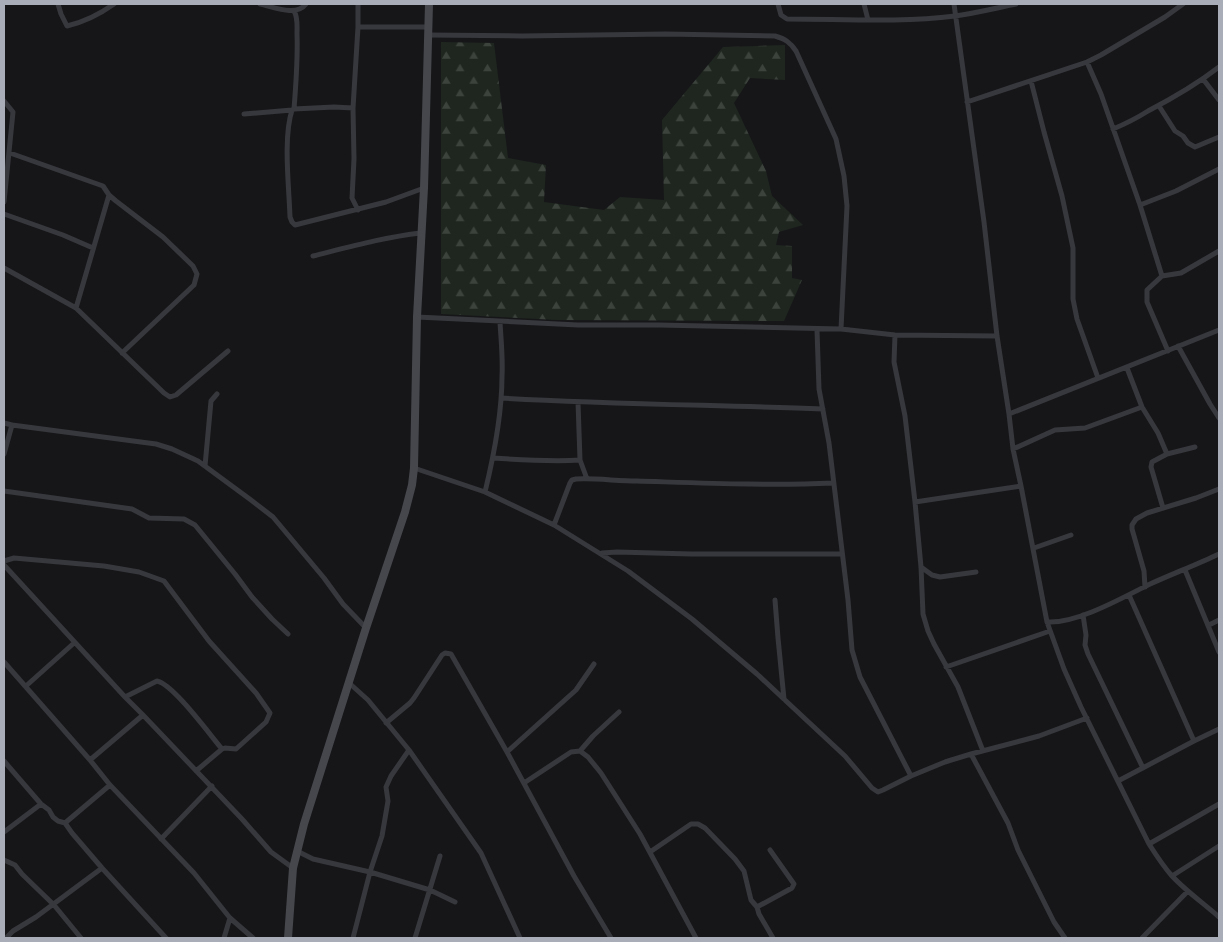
<svg xmlns="http://www.w3.org/2000/svg" width="1223" height="942" font-family="'Public Sans',sans-serif">
  <style>
    .forest { fill: url(#forest-firs) }
    .lines { fill: none; stroke-linecap: round; stroke-linejoin: round }
    .minor { stroke: #37383d; stroke-width: 5 }
    .secondary { stroke: #45474d; stroke-width: 8 }
  </style>
  <defs>
    <pattern id="forest-firs" width="22" height="20" patternUnits="userSpaceOnUse" patternTransform="scale(1.25)"><rect width="22" height="20" fill="#1e261f"/><path d="M5 1l3.5 6h-7zM16 11l3.5 6h-7z" fill="#3c433d"/></pattern>
  </defs>
  <rect width="100%" height="100%" fill="#161618"/>
  <path class="forest" d="M441,42l53,1 14,115 38,7 -2,37 60,8 16,-13 44,3 -2,-80 61,-73 62,-2v35l-35,-2 -16,25 32,68 6,25 31,29 -24,7 -3,13 16,1v32l10,2 -18,41 -227,-1 -116,-6z"/>
  <g class="lines">
    <path class="minor" d="M58,4l3,10 6,12c17,-4 33,-12 47,-22
      M260,4c14,3 36,13 46,0
      M778,4l3,11 6,4c56,0 113,4 168,-3 21,-3 41,-8 61,-12
      M864,4l4,16
      M954,4l30,218 13,114 12,78 4,35 8,37 26,136 17,47 17,38 68,137c7,11 14,22 23,32 14,15 31,27 47,41
      M294,11c4,6 3,15 3,23 1,25 -1,50 -3,75
      M358,27h71
      M429,35l93,1 144,-2 109,2c10,3 15,6 21,15l40,88 8,37 3,30 -6,123
      M1087,62l14,32 39,111 22,71
      M1203,79l16,21
      M1031,81l13,51 18,64 11,52v51l4,20 21,59
      M4,101l9,11 -9,90
      M967,102l120,-40 14,-7 64,-38 18,-13
      M1159,106l16,25 8,5 5,7 7,4 24,-10
      M292,110c-9,28 -3,76 -2,107l2,5 3,3 91,-23 38,-14
      M244,114l48,-4 2,-1 40,-2 19,1
      M1113,129c12,-5 24,-11 35,-18 25,-13 49,-27 71,-44
      M10,153l93,33 6,9 7,6 47,36 30,29 4,8 -3,11 -72,68
      M1140,205l36,-14 43,-22
      M358,210l-6,-12 2,-39 -1,-51 5,-81v-23
      M4,214l59,21 30,13
      M313,256c36,-9 72,-19 108,-23
      M4,268l72,40 88,85 6,4 6,-2 52,-44
      M76,308l33,-113
      M417,317l161,8h81l182,4 54,6 102,1
      M817,330l2,59 10,54 19,157 4,50 8,27 51,99
      M895,335l-1,27 11,54 10,86 6,65 2,47 5,17 6,13 24,43 25,64
      M1178,346l32,58 9,14
      M1168,351l-21,-49v-12l15,-14 19,-3 38,-22
      M1127,368l15,39 16,26 9,21
      M501,398c107,6 214,7 322,11
      M578,402l2,58 7,19
      M1009,414l210,-84
      M4,423l8,2 144,19 16,5 26,12 53,39 22,17 51,61 19,26 23,24
      M1013,449l42,-19 30,-2 57,-21
      M4,454l8,-29
      M493,458c29,2 58,4 87,2
      M205,466l6,-65 6,-7
      M414,468l71,24 69,33 74,46 64,48 65,55 88,82 27,32 6,4 5,-2 28,-14 34,-14 26,-8 68,-18 48,-18
      M4,491l128,18 17,9 35,1 11,6 40,49 17,23 20,22 16,15
      M485,492c9,-37 17,-77 17,-116 1,-18 -1,-36 -2,-54
      M915,502l106,-16
      M1163,508l-12,-41 1,-5 15,-8 28,-7
      M554,525l16,-42 2,-3 4,-1c20,-1 41,2 61,2 65,2 131,5 196,2
      M1034,548l37,-13
      M602,553l15,-1 74,2h150
      M4,561l10,-3 90,8 35,6 25,9 45,60 47,52 14,20 -4,9 -30,27 -11,-1 -3,1 -26,22
      M4,565l121,132 18,18 99,104 29,33 22,16
      M921,567l11,8 8,2 36,-5
      M1185,570l34,82
      M1145,587l-1,-16 -12,-42v-4l4,-6 11,-6 49,-15 23,-9
      M1129,595l65,146
      M775,600l3,38 6,61
      M1083,615l3,20 -1,10 3,9 55,114
      M1047,622c29,2 75,-24 101,-37 24,-11 48,-20 71,-31
      M1209,625l10,-5
      M4,662l86,98 20,25 84,88 36,45 23,20
      M946,667l104,-36
      M348,682l20,18 41,50 72,103 39,85
      M26,686l48,-43
      M125,697l32,-16c16,3 53,54 65,68
      M386,723l24,-20 4,-5 28,-43 3,-2 6,1 56,98 67,124 37,62
      M580,751l13,-15 26,-24
      M507,752l69,-62 18,-26
      M971,754l37,69 10,27 36,72 11,16
      M90,760l53,-45
      M4,761l37,43 8,6 4,7 5,4 7,2 7,10 30,35 64,70
      M1118,781l76,-40 25,-12
      M524,783l47,-31 9,-1 8,6 13,16 39,61 56,104
      M65,823l45,-38
      M4,832l37,-28
      M161,839l51,-53
      M1149,844l70,-40
      M297,851l16,8 57,13 60,18 25,12
      M650,852l41,-28h7l7,4 30,31 9,12 7,29 6,7 2,7 14,24
      M4,860l11,5 7,9 32,31 27,33
      M1172,876l47,-30
      M757,907l35,-19 2,-4 -24,-34
      M6,938l7,-7 23,-14 66,-49
      M224,938l6,-20
      M353,938l17,-66 12,-36 6,-35 -2,-14 5,-11 18,-26
      M415,938l25,-82
      M1142,938l46,-47"/>
    <path class="secondary" d="M288,938l5,-70 11,-44 62,-196 39,-116 7,-27 2,-17 3,-151 7,-129 5,-184"/>
  </g>
  <rect width="1223" height="942" fill="none" stroke="#a8adb8" stroke-width="10"/>
</svg>
